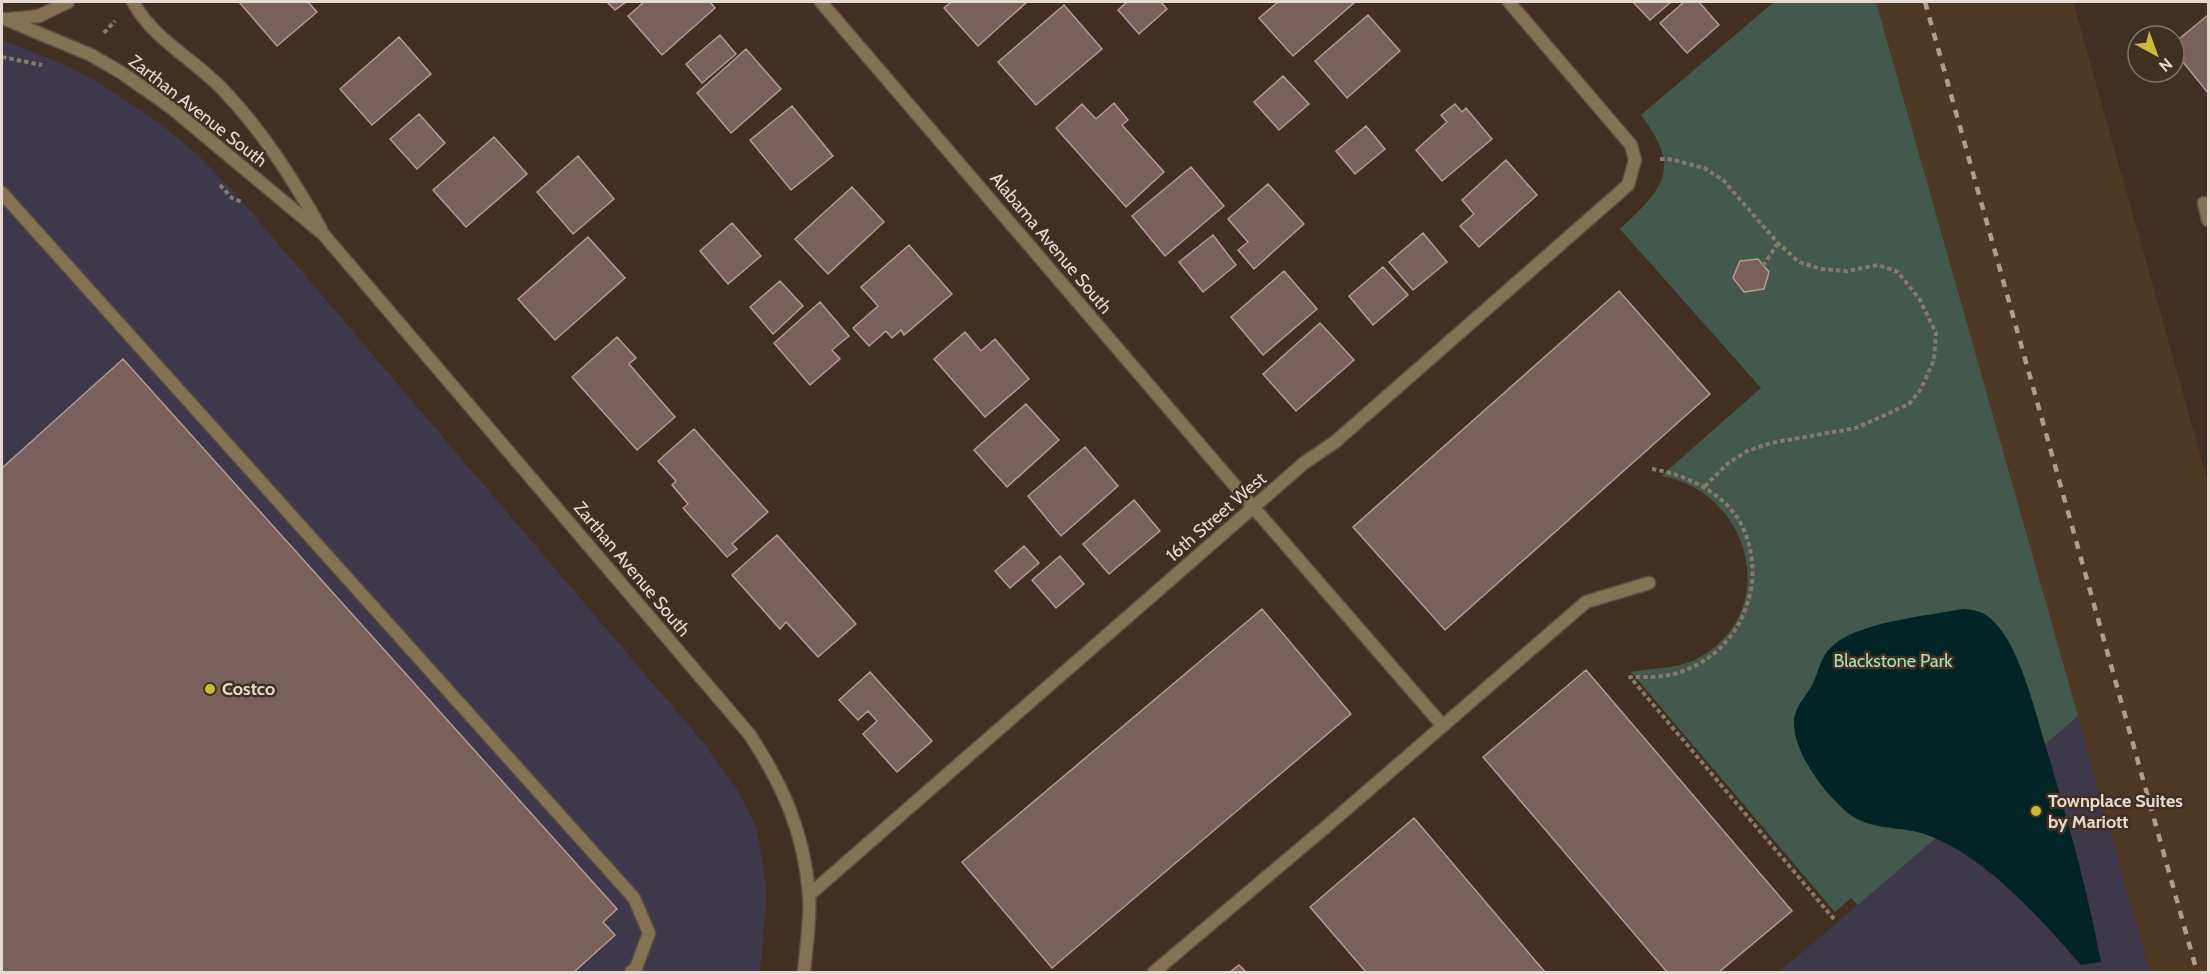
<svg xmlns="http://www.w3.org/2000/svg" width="2210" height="974" font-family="Cabin,sans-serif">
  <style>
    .commercial { fill: #3d394a }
    .built { fill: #4e3925 }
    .green { fill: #44594d }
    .water { fill: #022424 }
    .building { fill: #7a605c; stroke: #b59994; stroke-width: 1.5 }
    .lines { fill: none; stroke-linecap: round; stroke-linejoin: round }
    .service-casing { stroke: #5e4f40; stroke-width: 15 }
    .minor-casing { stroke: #5e4f40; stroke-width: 15 }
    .tertiary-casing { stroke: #5e4f40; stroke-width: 15 }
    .path { stroke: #86786c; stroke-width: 4; stroke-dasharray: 4.5 3; stroke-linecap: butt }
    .service { stroke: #847254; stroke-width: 12 }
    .minor { stroke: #847254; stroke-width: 12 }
    .tertiary { stroke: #847254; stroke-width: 12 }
    .rail { stroke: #ab9f93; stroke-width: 4.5; stroke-dasharray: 8 8; stroke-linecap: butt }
    .poi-dot { fill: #c9ba3a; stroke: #413021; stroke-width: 2 }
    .labels { text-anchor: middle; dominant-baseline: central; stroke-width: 5; stroke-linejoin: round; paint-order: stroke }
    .street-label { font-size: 18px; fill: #e4dad0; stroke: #413021 }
    .park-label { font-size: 18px; fill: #a2e0be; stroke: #413021 }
    .poi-label { font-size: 18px; font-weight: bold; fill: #e4dad0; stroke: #413021; text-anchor: start }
  </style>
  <rect width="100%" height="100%" fill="#413021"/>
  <path class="commercial" d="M2,40l61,24 35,18 60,40 39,32 37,38 468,549 35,48 17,33 5,18 8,53 -7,79h-758z
    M2078,716l72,256h-371l79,-67z"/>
  <path class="built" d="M1876,2h197l135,480v490h-58z"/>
  <path class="green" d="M1774,2h102l202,714 -220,189 -7,-7 -16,14 -204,-240c27,-5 50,-2 74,-18 77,-50 42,-164 -44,-178l100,-88 -141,-159c44,-41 62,-60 21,-114z"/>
  <path class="water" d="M1963,609c14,1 22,3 32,14 25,25 40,88 50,121 22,73 42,144 56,218l-20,3c-40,-46 -93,-106 -151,-129 -26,-11 -59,-4 -82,-23 -23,-19 -55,-60 -54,-92 1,-16 14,-26 20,-40 6,-15 8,-28 22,-38 29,-22 91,-27 127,-34z"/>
  <path class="building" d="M239,2h69l9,10 -40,34z
    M607,2h19l-11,8z
    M644,2h66l5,6 -53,47 -34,-39z
    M951,2h76l-49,44 -34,-38z
    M1127,2h34l6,7 -28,25 -21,-24z
    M1278,2h77l-62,54 -34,-38z
    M1633,2h38l-21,18z
    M1684,2h15l20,23 -32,28 -27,-30z
    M1064,5l38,44 -66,56 -38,-43z
    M1368,15l32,36 -53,47 -32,-37z
    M2208,15v78l-34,-42v-8z
    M720,35l16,19 -34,29 -16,-19z
    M399,37l32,37 -59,51 -32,-36z
    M746,49l35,40 -50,44 -34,-40z
    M1283,76l26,28 -30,26 -25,-28z
    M1114,103l14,17 -6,5 42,47 -38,35 -70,-79 26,-24 14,15z
    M1455,104l7,8 4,-4 26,31 -50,42 -26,-31 31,-28 -6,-7z
    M792,106l41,50 -42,34 -41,-50z
    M419,114l26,29 -28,26 -27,-30z
    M1366,126l19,23 -30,25 -19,-23z
    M494,137l33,37 -61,53 -33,-37z
    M578,156l36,43 -41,35 -36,-42z
    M1506,160l31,35 -58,52 -19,-21 14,-12 -12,-14z
    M1191,167l33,39 -59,50 -33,-40z
    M1268,184l36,40 -50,45 -16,-19 10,-8 -20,-23z
    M852,187l32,35 -56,52 -33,-35z
    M732,223l29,33 -33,28 -28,-33z
    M1423,233l24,29 -34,28 -24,-28z
    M1213,235l23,30 -33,27 -24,-30z
    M588,237l37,41 -70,62 -37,-41z
    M909,245l43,49 -48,41 -3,-5 -9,8 -6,-7 -17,15 -16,-18 25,-22 -17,-19z
    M1758,259l11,13 -5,17 -20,3 -11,-14 7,-17z
    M1383,267l25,28 -35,30 -24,-29z
    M1284,271l33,38 -54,46 -32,-38z
    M780,281l23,25 -30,28 -23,-27z
    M1619,291l91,103 -265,236 -92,-103z
    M820,302l29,34 -17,14 8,9 -30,26 -36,-42z
    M1320,323l34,37 -58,51 -33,-37z
    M965,332l16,19 14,-12 34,40 -44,38 -51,-58z
    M617,337l19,21 -7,6 46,53 -38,33 -65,-73z
    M123,359l494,550 -14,13 12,13 -41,37h-572v-504z
    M1026,404l33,36 -52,47 -33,-37z
    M694,429l74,83 -36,32 5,5 -10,8 -44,-49 5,-4 -16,-19 4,-4 -18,-20z
    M1085,447l33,39 -57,50 -33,-40z
    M1134,500l26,31 -51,43 -26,-30z
    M777,535l79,89 -38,33 -32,-35 -6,7 -48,-54z
    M1024,546l15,17 -29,25 -15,-17z
    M1060,556l24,28 -28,24 -24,-28z
    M1262,609l89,105 -299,254 -90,-106z
    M1586,670l206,241 -73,61h-52l-184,-215z
    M870,672l62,69 -35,31 -34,-38 14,-13 -9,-10 -10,9 -19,-20z
    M1414,818l131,154h-179l-56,-65z
    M1239,965l7,7h-16z"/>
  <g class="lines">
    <g class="service-casing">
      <path id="service" d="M2,193l632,705 15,35 -13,35 -5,4
        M2204,203l4,17
        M1254,508l189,218
        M1154,972l173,-146 259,-224 63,-19"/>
    </g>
    <g class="minor-casing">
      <path id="minor" d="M821,2l433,506
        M809,895l495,-432 31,-21 293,-257 7,-25 -4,-15 -122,-143"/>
    </g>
    <g class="tertiary-casing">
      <path id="tertiary" d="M133,2c21,39 65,59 94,92 38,41 67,87 94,135
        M5,19l86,36 31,18 47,33 155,129 426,500c33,51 54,97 59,159 2,25 -3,53 -5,78
        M9,19l30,-3 29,-14"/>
    </g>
    <path class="path" d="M104,33l11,-12
      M2,57l40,8
      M1660,159h10l34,9 19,12 55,63 21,19 22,7 26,2 31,-6 20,7 22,28 16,33 -2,27 -13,29 -12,15 -53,24 -85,15 -24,8 -20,13 -23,23
      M220,185l12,13 10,4
      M1763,266l15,-23
      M1652,469c32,5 71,23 88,53 31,57 2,130 -60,150 -15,6 -34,5 -50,5l204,242"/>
    <use href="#service" class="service"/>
    <use href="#minor" class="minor"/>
    <use href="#tertiary" class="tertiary"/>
    <path class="rail" d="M1925,2l272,970"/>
  </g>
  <g class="poi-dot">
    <circle cx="210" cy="689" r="6"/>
    <circle cx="2036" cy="811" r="6"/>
  </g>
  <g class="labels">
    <g class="street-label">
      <text transform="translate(198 111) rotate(38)">Zarthan Avenue South</text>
      <text transform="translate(1051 243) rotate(50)">Alabama Avenue South</text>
      <text transform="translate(1216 517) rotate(-41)">16th Street West</text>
      <text transform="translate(632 569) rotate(50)">Zarthan Avenue South</text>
    </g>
    <g class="park-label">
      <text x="1893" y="661">Blackstone Park</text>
    </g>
    <g class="poi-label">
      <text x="222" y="689">Costco</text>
      <text x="2048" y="801">Townplace Suites<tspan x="2048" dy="21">by Mariott</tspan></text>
    </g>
  </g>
  <rect width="2210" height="974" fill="none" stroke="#e4dad0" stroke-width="6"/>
  <g transform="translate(2156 54) rotate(139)"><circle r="28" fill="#413021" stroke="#827467" stroke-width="1.5"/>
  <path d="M0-4.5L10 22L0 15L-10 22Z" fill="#c9ba3a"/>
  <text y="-9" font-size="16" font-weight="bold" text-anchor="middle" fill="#e4dad0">N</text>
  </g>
</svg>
